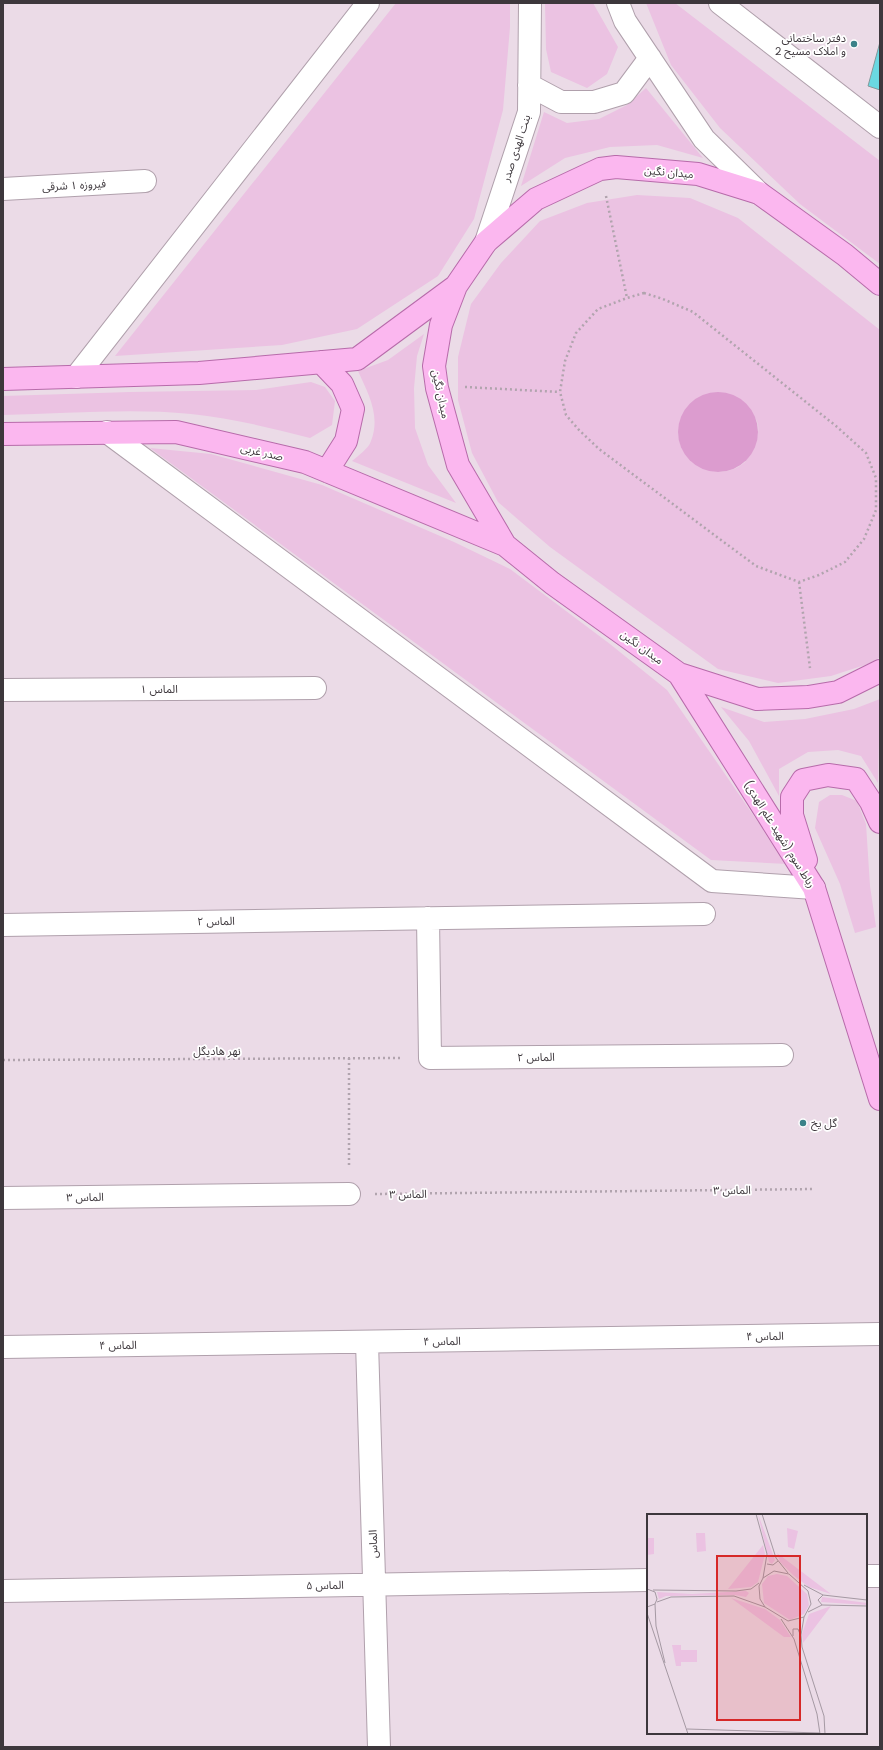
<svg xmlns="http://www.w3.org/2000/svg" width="883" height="1750" font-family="Poppins,'Noto Sans Arabic',sans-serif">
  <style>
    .green { fill: #ebc2e2; fill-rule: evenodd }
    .water { fill: #dc9ccf }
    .building { fill: #6ad8e2; stroke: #84999b }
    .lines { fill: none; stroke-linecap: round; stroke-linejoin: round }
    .minor-casing { stroke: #b0a0ac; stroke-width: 24 }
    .major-casing { stroke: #b76baa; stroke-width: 24 }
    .path { stroke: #b1a4ae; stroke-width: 2.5; stroke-dasharray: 2 3; stroke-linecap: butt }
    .minor { stroke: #fff; stroke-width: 22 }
    .major { stroke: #fbb7ef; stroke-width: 22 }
    .poi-dot { fill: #3b8289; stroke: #fff; stroke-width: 1.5 }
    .labels { text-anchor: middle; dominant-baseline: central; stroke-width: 3.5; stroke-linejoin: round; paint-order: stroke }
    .poi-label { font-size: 11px; fill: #3d373c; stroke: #fff; text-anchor: end }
    .street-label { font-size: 11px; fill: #3d373c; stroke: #fff }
    .inset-road { fill: none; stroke: #a599a3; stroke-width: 1 }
    .view { fill: #d62828; fill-opacity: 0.15; stroke: #d62828; stroke-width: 2 }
    .inset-edge { fill: none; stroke: #3d373c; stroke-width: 2 }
  </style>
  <rect width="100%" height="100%" fill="#ebdbe7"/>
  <path class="green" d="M396,3h114v24l-7,83 -29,109 -36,57 -81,53 -75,16 -167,11z
    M545,3h48l25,44 -11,27 -20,14 -36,-16 -5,-23z
    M646,3h29l205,158v103l-80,-60 -80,-76 -49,-63z
    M646,88l57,70 -46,-13 -47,2 -45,11 -44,28 23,-74 23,11 32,-4 28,-14z
    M637,195l53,3 48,20 142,112v327l-6,5 -43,14 -53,7 -60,-14 -168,-122 -52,-45 -26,-49 -14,-53v-43l13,-53 30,-41 39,-42 47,-18zM753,414c2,3 4,7 5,11 1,9 -1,16 -6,23 -2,5 -4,10 -7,14 -21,19 -53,8 -64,-16 -2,-4 -2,-10 -3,-15z
    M424,334l-7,22 -3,32 1,40 13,37 28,38 -104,-42c6,-5 17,-13 19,-20 10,-25 -3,-48 -13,-70l30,-11z
    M311,382l14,5 10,14 -3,24 -22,13c-39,-10 -79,-20 -119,-24 -62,-6 -126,0 -188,1v-19l127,-4 126,-2z
    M150,448l61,6 111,31 132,57 56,27 100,75 57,46 120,174 -76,-4z
    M880,699l-2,84 -17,-27 -23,-6 -30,2 -29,17v27l-30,-55 -28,-34 43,15 41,-3 49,-10z
    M830,795h12l15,6 9,23 4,62 6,41 -21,6 -15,-49 -25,-56 4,-26z"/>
  <path class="water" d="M678 432a40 40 0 1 1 80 0a40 40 0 1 1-80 0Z"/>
  <path class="building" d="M880,42v48l-12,-4z"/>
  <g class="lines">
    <g class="minor-casing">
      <path id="minor" d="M618,3l7,18 79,118 55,54
        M720,3l160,124
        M529,85l32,17h33l30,-9 26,-35
        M3,189l142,-8
        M486,242l43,-130 1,-109
        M76,377l292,-374
        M107,432l605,449 102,7
        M3,690l312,-2
        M428,918l2,140 352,-3
        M3,925l701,-11
        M3,1198l346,-4
        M367,1342l12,405
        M3,1347l877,-13
        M866,1576h14
        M3,1591l645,-11"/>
    </g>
    <g class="major-casing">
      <path id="major" d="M880,284l-35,-29 -86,-62 -61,-19 -82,-7 -16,2 -64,30 -50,43 -30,44 -15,39 -7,41 3,22 21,77 47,80 47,38 127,91 78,25 51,-2 30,-5 42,-21
        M321,362l21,22 11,25 -7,32 -19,30
        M3,379l196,-6 158,-14 99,-73
        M3,434l173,-2 129,30 200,83
        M679,674l135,214 66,211
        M806,860l-14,-45v-18l11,-17 25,-5 28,4 15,23 9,20"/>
    </g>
    <path class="path" d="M606,196l21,102
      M644,293l19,6 30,13 143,114 30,27 10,25v32l-12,29 -19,23 -26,13 -20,7 -43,-16 -157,-117 -20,-19 -13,-15 -6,-23 5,-31 11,-28 22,-24 29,-11z
      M465,387l95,5
      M799,582l11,86
      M349,1058v108
      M3,1060l399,-2
      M375,1194l439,-5"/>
    <use href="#minor" class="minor"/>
    <use href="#major" class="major"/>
  </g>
  <g class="poi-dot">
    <circle cx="854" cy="44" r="4"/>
    <circle cx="803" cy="1123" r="4"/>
  </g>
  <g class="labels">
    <g class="poi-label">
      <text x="846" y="38">دفتر ساختمانی<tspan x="846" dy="13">و املاک مسیح 2</tspan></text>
      <text x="811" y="1123" text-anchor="start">گل یخ</text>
    </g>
    <g class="street-label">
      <text transform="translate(516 148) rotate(-72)">بنت الهدی صدر</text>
      <text transform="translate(669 172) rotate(5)">میدان نگین</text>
      <text transform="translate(74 185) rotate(-3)">فیروزه ۱ شرقی</text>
      <text transform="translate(441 394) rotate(78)">میدان نگین</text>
      <text transform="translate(262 452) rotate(13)">صدر غربی</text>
      <text transform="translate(642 647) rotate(36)">میدان نگین</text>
      <text x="159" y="689">الماس ۱</text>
      <text transform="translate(780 834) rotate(58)">رباط سوم (شهید علم الهدی)</text>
      <text transform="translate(216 921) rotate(-1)">الماس ۲</text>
      <text x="217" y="1051">نهر هادیگل</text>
      <text transform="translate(536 1057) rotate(-1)">الماس ۲</text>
      <text transform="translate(732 1190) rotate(-1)">الماس ۳</text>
      <text transform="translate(408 1194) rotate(-1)">الماس ۳</text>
      <text transform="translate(85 1197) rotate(-1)">الماس ۳</text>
      <text transform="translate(765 1336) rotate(-1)">الماس ۴</text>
      <text transform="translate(442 1341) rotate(-1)">الماس ۴</text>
      <text transform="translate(118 1345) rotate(-1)">الماس ۴</text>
      <text transform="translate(373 1544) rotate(-92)">الماس</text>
      <text transform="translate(325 1585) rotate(-1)">الماس ۵</text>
    </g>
  </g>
  <g transform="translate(647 1514)">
    <rect width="220" height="220" fill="#ebdbe7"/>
    <path d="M111,0l17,46 -3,4 -3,-2zM140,14l11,3 -4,18 -6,-2zM49,19h9l1,18 -9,1zM0,24h7v16l-7,1zM116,31l2,9 -7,28 -7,5 -23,2zM130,39l54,41 -22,-7 -16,-12 -13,-13zM130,60l10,2 20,18 2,11 -5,9 -14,6 -26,-17 -2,-19 6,-8zM99,77l3,2 -3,4 -11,-2 -69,1 -7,3 -2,-7 35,2zM175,83l45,6v2l-46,-3zM84,84l34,11 15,11 11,17h-7zM184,92l-28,37 -1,-9 7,-20zM25,131h9v5h16v12h-16v4h-5z" fill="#ebc2e2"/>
    <path class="inset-road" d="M109,0l11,40 -4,24M115,0l14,44 12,15M120,50l6,1 5,-4M127,57l15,3 19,17 3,13 -7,13 -16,4 -23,-14 -5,-8 -1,-13 4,-8zM157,71l19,10 44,5M0,75l8,3 2,7 -2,5 -8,3M6,76l83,1 15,-2 8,-6M10,88l14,-5 63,-1 31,11M8,90l1,22 9,37M175,91l-4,-5 5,-5M161,98l14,-7 45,1M0,99l41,121M157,103l-3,18 1,12 22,69 1,18M134,105l13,20 23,75 3,20M146,122v-7h5l2,5M40,215l133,4"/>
    <path class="view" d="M70,42h83v164h-83z"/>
    <rect width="220" height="220" class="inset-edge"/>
  </g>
  <rect width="883" height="1750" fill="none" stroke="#3d373c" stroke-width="8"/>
</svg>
